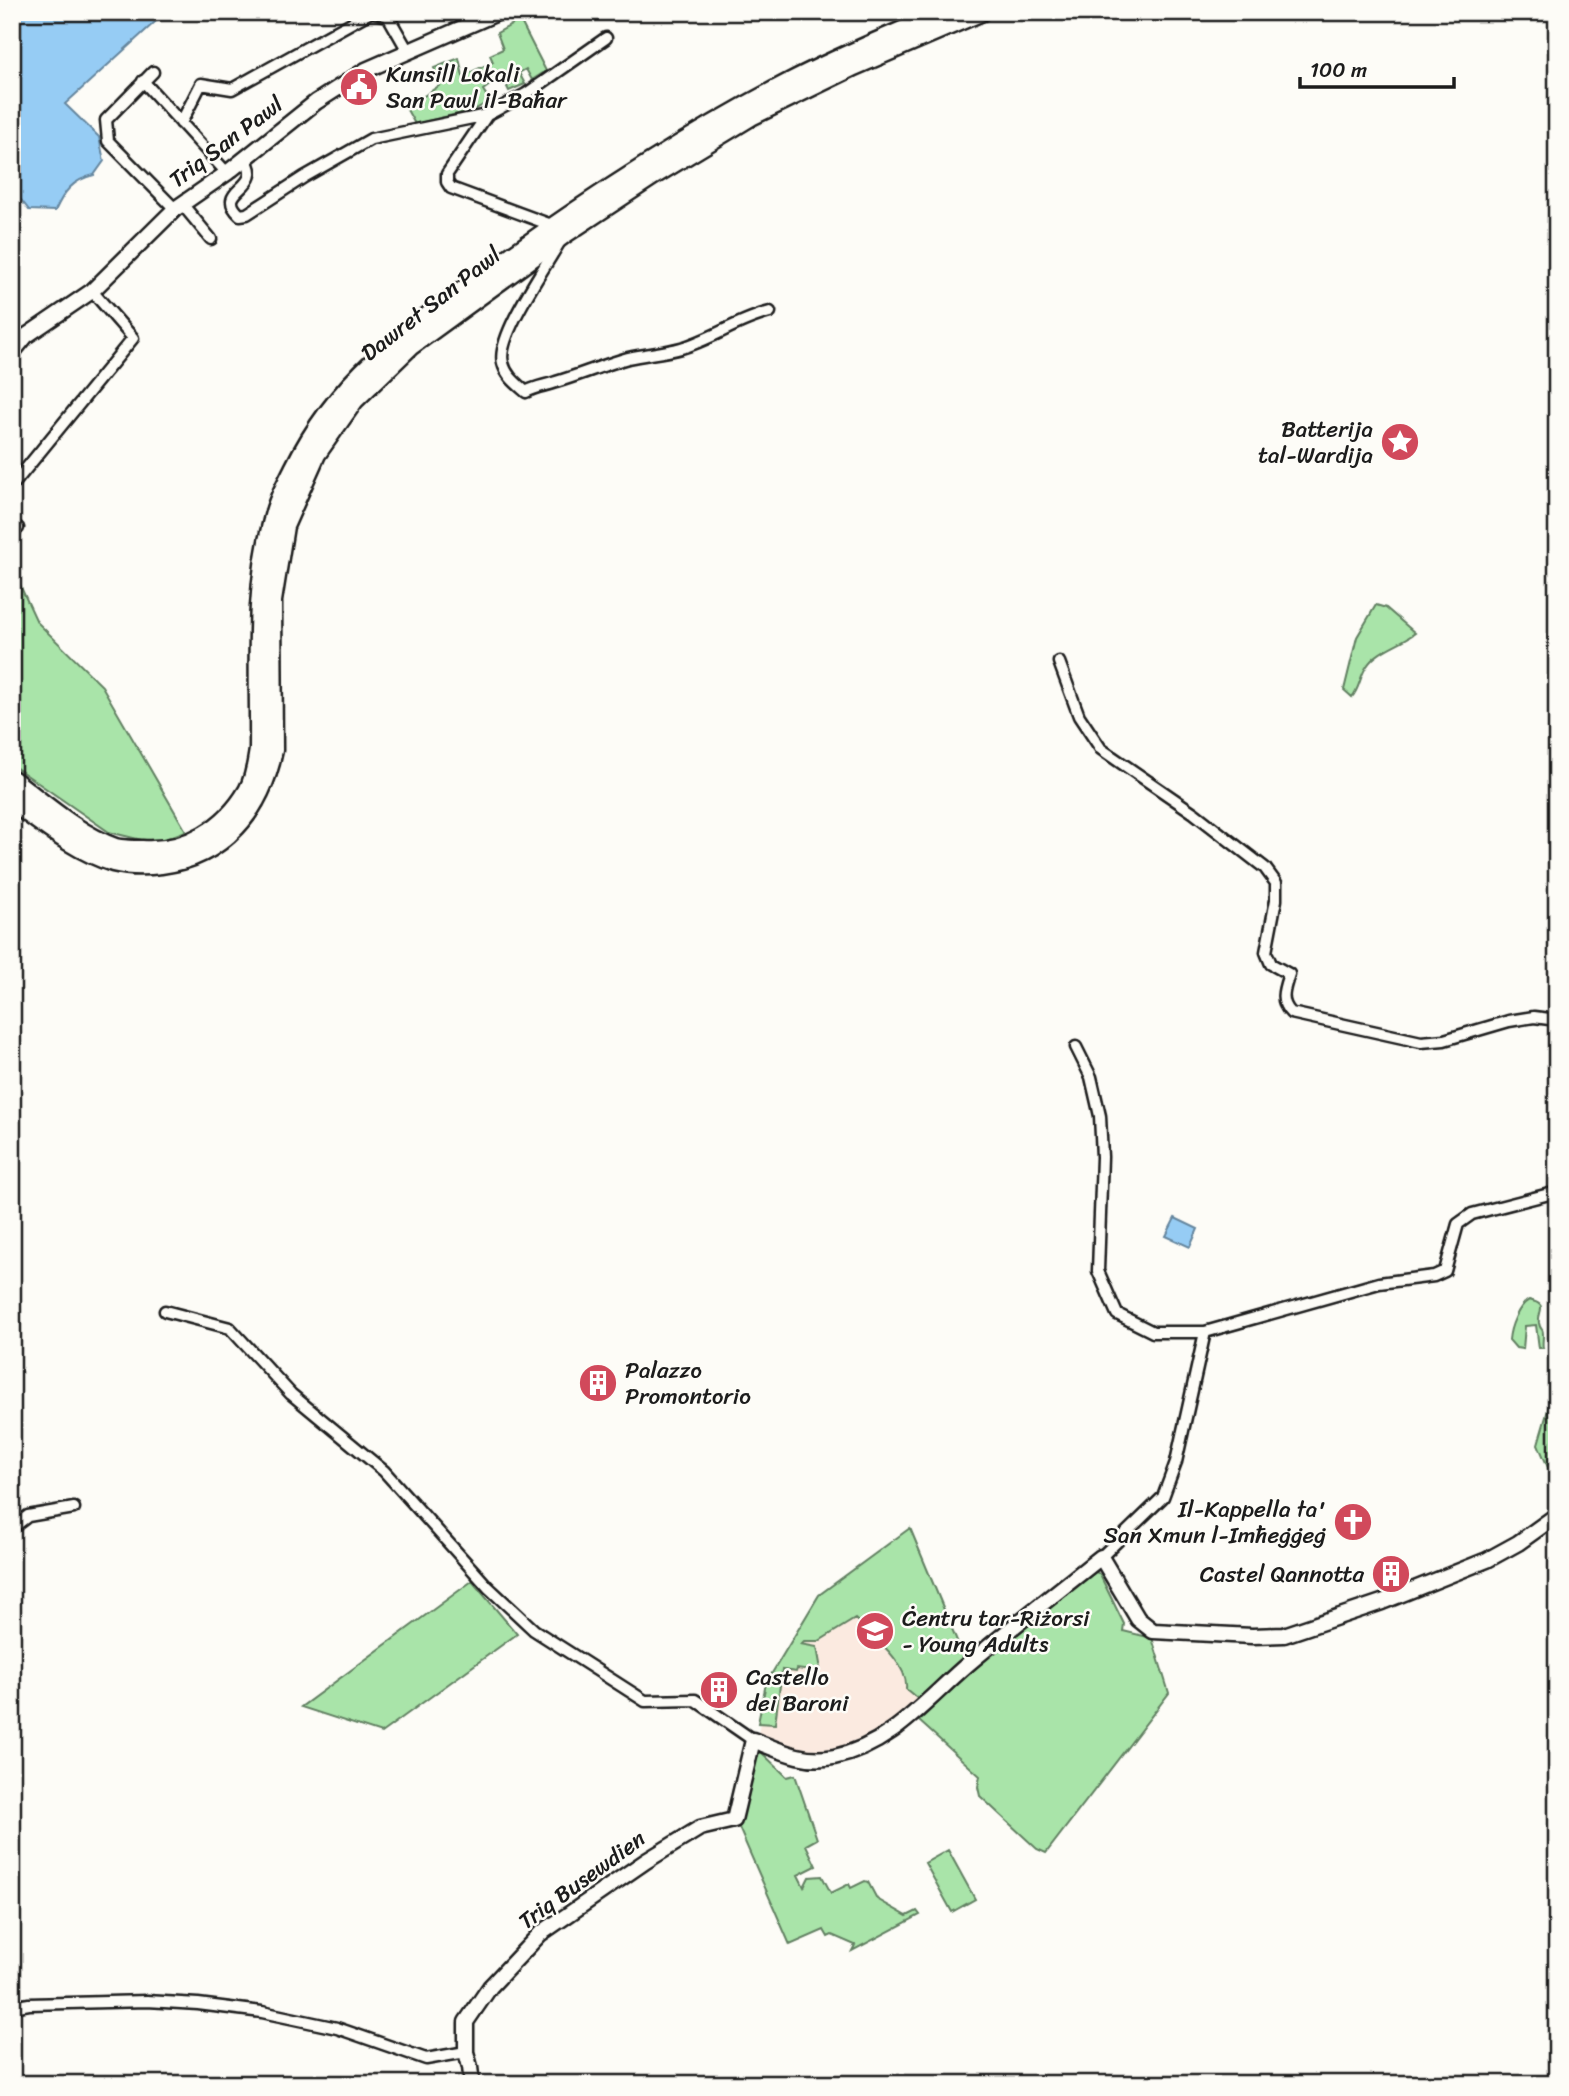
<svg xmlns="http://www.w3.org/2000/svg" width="1569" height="2096" font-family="Sriracha,sans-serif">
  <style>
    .built { fill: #fbeae0 }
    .green { fill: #a9e4a9; stroke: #628062; stroke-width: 2 }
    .water { fill: #96ccf4; stroke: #65869e; stroke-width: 2 }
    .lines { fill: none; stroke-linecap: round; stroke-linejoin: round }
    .street-casing { stroke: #1c1c1c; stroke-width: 15 }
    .secondary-casing { stroke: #1c1c1c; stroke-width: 19 }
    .highway-casing { stroke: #1c1c1c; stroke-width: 23 }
    .street { stroke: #fdfcf7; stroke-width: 10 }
    .secondary { stroke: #fdfcf7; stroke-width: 14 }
    .highway { stroke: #fdfcf7; stroke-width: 18 }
    .labels { text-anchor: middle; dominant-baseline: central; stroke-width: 5; stroke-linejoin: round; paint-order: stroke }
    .poi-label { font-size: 23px; fill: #1c1c1c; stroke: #fdfcf7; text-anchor: start }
    .street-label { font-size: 23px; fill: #1c1c1c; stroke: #fdfcf7 }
  </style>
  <rect width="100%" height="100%" fill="#fdfcf7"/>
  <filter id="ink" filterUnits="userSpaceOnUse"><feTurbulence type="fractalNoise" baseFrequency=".0143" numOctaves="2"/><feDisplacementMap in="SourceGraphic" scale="14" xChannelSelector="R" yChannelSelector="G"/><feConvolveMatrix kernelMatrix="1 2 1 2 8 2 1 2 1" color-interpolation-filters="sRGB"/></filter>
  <g filter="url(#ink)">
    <path class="built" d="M910,1528l9,172 -30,25 -38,20 -27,6 -32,-2 -34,-14 8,-52 48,-81 5,-7z"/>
    <path class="green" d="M520,20l26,51 -14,9 -6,-11 -7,4 6,11 -16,7 -2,-4 4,-3 -4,-7 -8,5 -2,-2 -14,10 7,11 -16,9 -59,14 -9,-16 34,-23 -6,-17 25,-10 4,18 30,-14 -3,-7 13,-6 -6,-16z
      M12,568l25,54 65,64 84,145 -32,12 -45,-11 -97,-67z
      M1376,605l10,3 29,25c-14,11 -38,17 -48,33 -7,9 -7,22 -15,31l-8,-7 13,-53z
      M1529,1300c21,5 8,11 10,23 2,10 4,3 4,12 0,5 -1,9 0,13h-4l-3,-23 -11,1 -2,23 -7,-1 -7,-8c1,-13 9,-34 20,-40z
      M1557,1379v20l-5,4 3,9 -2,7 4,-1v50l-7,4 -12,-28z
      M910,1528l55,132 -46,40 -13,-11c3,-26 -34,-53 -51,-70l-36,22h-15l-3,3 16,3 3,17 -2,8 -21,-3 -1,3 -14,-2 -7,54 -17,-1 8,-40 53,-88z
      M1095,1571l5,4 24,49 -1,7 29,7 17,55 -123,160 -9,-4 -57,-53 -2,-9 2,-11 -61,-55 64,-62z
      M472,1581l45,53 -136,99 -80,-26z
      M758,1749l29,28 8,-2 22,64 -11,6 10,21 -18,9 6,12 5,-10 13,-1 9,17 18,-9 2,4 14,-7 3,1 9,17 30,17 10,-5 3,4 -68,36 3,-6 -23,-10 -4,2 -4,-7 -34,15 -54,-124z
      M948,1850l27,49 -23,13 -27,-49z"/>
    <path class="water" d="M12,12h154l-101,92 34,33 5,24 -10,14c-22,5 -30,17 -39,36l-26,-1 -8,-10 -9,-1z
      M1175,1218l23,11 -8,18 -24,-11z"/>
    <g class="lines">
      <g class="street-casing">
        <path id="street" d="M373,12l15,4 20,35
          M153,72l-47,48 2,21 67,68
          M143,81l84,92
          M487,115l-40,59v8l4,6 103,38
          M181,123l20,-39 31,5 139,-77
          M244,158c24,31 -32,31 -4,57l7,-1 57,-37 67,-38 116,-24 39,-21 80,-56
          M182,204l29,35
          M560,241c-13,24 -65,97 -57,122 3,13 14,21 23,29 11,-6 19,-6 30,-10 24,-7 47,-17 72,-24 17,-4 35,-5 53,-10 32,-9 56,-28 89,-36
          M12,486l121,-148 -41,-47
          M12,524l6,4
          M1059,662l20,54 22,33 93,64 71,55 11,15v17l-10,52 5,12 18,10c-5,15 -10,27 2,39l130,29 23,-2 65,-19 25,-4 23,3
          M1076,1047l15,30 9,39 2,41 -4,114 19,43 36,18h52l174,-49 55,-7 11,-5 13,-47 14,-10 85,-22
          M165,1311l65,17 61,66 93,77 104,116 46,43 111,71 50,-1 58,40
          M12,1528l16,-12 46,-8
          M1101,1557l62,-60 13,-35 29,-130
          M12,2007l17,-3 118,-3 51,3 64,8 75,16 89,31 40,-7"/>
      </g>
      <g class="secondary-casing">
        <path id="secondary" d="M12,353l14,-17 66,-45 83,-82 52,-36 89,-71 50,-32 133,-58
          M472,2084l-2,-17 -4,-15v-30l24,-35 50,-53 106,-73 54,-33 34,-8 19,-80c28,11 51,23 81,17 56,-11 93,-58 134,-93 44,-37 89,-72 133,-107l37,62 15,12 99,5 32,-1 98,-33 105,-42 31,-17 39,-28"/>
      </g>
      <g class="highway-casing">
        <path id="highway" d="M12,780c32,24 65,54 103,68 8,2 18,2 27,2 44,3 84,-21 106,-59 7,-12 9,-28 11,-41 1,-77 -6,-156 14,-230 4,-18 13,-35 21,-51 48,-98 123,-145 208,-206 92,-66 187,-128 289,-181 50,-26 103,-47 155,-70
          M12,801c32,23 63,49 101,61 16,4 32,4 48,2 62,-7 100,-55 112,-114l-1,-149 12,-75 32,-72 38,-54 56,-54 154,-112 88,-58 99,-60 103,-50 126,-54"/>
      </g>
      <use href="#street" class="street"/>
      <use href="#secondary" class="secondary"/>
      <use href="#highway" class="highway"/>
    </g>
  </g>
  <defs>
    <g id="civic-disc" transform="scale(2.0125)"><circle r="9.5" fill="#d1495b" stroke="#fdfcf7"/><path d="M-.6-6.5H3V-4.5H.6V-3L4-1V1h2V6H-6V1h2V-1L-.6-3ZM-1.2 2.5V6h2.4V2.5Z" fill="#fff"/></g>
    <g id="sight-disc" transform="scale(2.0125)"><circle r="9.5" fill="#d1495b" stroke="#fdfcf7"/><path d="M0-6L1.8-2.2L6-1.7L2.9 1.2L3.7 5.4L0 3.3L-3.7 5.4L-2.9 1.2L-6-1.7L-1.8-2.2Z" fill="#fff"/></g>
    <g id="building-disc" transform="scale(2.0125)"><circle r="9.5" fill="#d1495b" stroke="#fdfcf7"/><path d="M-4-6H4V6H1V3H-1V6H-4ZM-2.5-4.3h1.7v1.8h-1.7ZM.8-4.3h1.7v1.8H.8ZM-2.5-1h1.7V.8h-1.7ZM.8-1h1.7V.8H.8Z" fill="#fff"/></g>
    <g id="church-disc" transform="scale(2.0125)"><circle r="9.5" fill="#d1495b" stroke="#fdfcf7"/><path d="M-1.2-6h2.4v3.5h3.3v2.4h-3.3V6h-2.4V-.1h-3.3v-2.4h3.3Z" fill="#fff"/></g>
    <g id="school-disc" transform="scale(2.0125)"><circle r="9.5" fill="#d1495b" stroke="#fdfcf7"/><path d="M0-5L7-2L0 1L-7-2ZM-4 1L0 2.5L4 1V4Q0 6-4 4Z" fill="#fff"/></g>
  </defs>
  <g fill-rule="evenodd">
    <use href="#civic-disc" x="359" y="87"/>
    <use href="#sight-disc" x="1400" y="442"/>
    <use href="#building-disc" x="598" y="1383"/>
    <use href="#church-disc" x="1353" y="1522"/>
    <use href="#building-disc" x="1391" y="1574"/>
    <use href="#school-disc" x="875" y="1631"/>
    <use href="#building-disc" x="719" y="1690"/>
  </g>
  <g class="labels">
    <g class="poi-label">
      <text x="386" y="74">Kunsill Lokali<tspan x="386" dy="26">San Pawl il-Baħar</tspan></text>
      <text x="1373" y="429" text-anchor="end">Batterija<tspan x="1373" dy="26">tal-Wardija</tspan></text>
      <text x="625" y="1370">Palazzo<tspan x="625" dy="26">Promontorio</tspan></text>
      <text x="1326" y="1509" text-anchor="end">Il-Kappella ta'<tspan x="1326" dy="26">San Xmun l-Imħeġġeġ</tspan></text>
      <text x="1364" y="1574" text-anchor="end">Castel Qannotta</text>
      <text x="902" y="1618">Ċentru tar-Riżorsi<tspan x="902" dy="26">- Young Adults</tspan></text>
      <text x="746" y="1677">Castello<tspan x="746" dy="26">dei Baroni</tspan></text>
    </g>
    <g class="street-label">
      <text transform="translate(226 142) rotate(-37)">Triq San Pawl</text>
      <text transform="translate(431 304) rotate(-38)">Dawret San Pawl</text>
      <text transform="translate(582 1880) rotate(-36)">Triq Busewdien</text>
    </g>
  </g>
  <rect width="1569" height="2096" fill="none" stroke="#fdfcf7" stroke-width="42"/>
  <rect x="21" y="21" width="1527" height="2054" fill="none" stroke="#1c1c1c" stroke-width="2.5" filter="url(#ink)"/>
  <path d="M1300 77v10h154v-10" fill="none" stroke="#1c1c1c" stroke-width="3.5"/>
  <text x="1310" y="77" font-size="21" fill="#1c1c1c" stroke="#fdfcf7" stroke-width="5" paint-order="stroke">100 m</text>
</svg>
